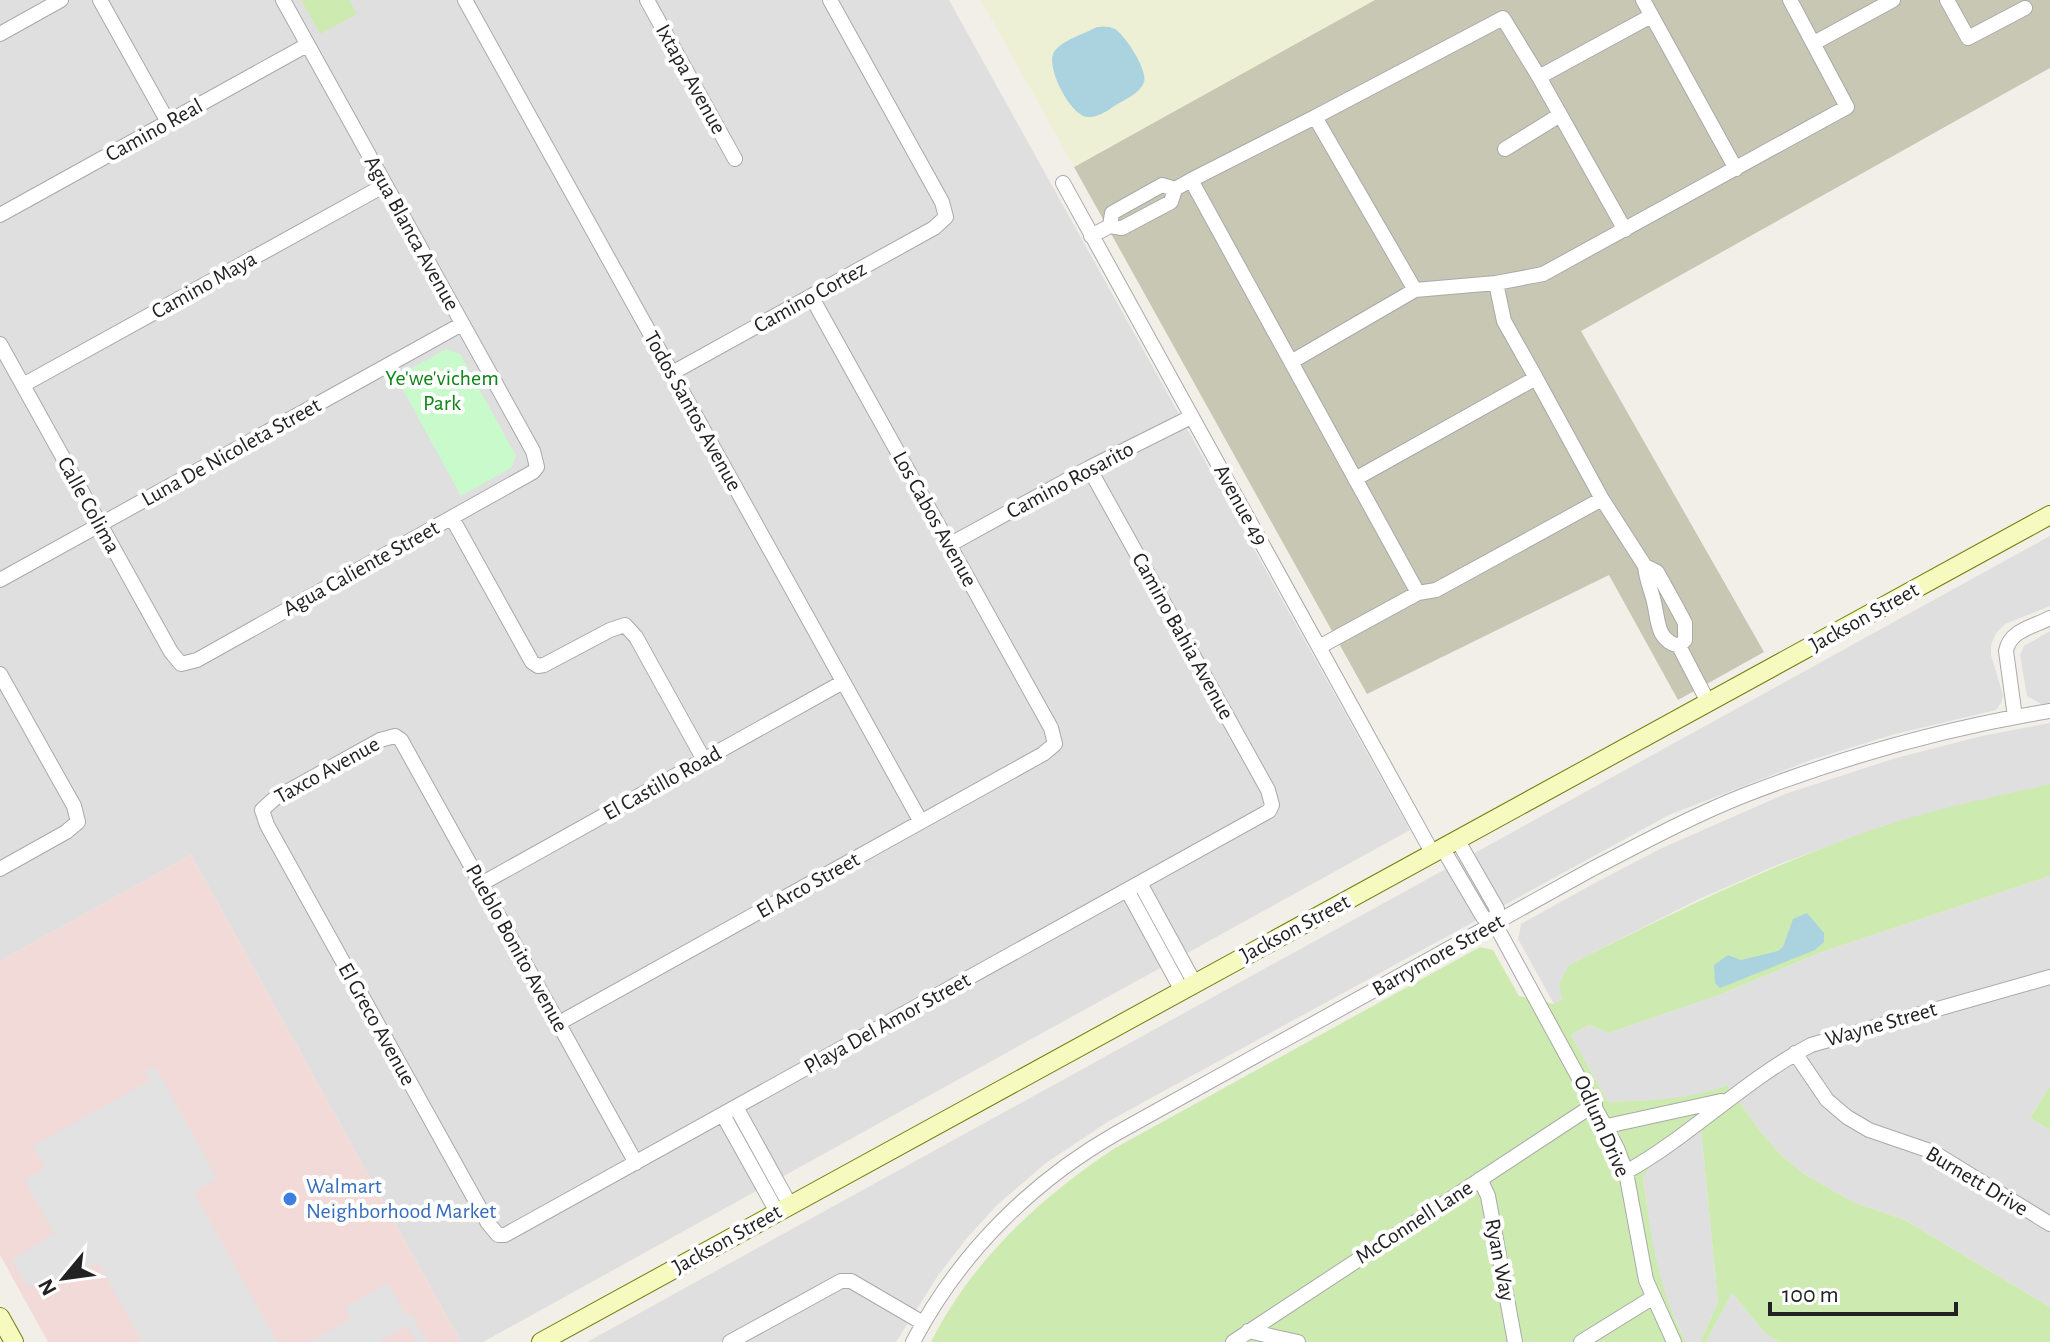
<svg xmlns="http://www.w3.org/2000/svg" width="2050" height="1342" font-family="'Alegreya Sans',sans-serif">
  <style>
    .residential { fill: #e0dfdf }
    .commercial { fill: #f2dad9 }
    .construction { fill: #c7c7b4 }
    .farmland { fill: #eef0d5 }
    .grass { fill: #cdebb0 }
    .park { fill: #c8facc }
    .parking { fill: #e2e2e2 }
    .water { fill: #aad3df }
    .lines { fill: none; stroke-linecap: round; stroke-linejoin: round }
    .minor-casing { stroke: #a9a9a9; stroke-width: 16 }
    .secondary-casing { stroke: #707d05; stroke-width: 20 }
    .minor { stroke: #fff; stroke-width: 14 }
    .secondary { stroke: #f7fabf; stroke-width: 18 }
    .shop-dot { fill: #3f7fe0; stroke: #fff; stroke-width: 3 }
    .labels { text-anchor: middle; dominant-baseline: central; stroke-width: 8; stroke-linejoin: round; paint-order: stroke }
    .street-label { font-size: 22px; fill: #222; stroke: #fff }
    .park-label { font-size: 22px; fill: #0c8416; stroke: #fff }
    .shop-label { font-size: 22px; fill: #366cbe; stroke: #fff; text-anchor: start }
  </style>
  <rect width="100%" height="100%" fill="#f2efe9"/>
  <path class="residential" d="M0,0h949l461,830 -927,512h-22l-270,-487 -191,106z
    M2050,536v70l-45,18 -9,9 -5,12v10l12,40 -2,8 -5,7 -101,24 -84,26 -142,55 -560,306 -63,42 -49,42 -31,34 -29,38 -41,65h-309z
    M2050,631v78l-23,-13 -7,-41 4,-9z
    M2050,723v61l-164,41 -104,38 -85,37 -128,65 -7,34 -8,5 -36,-65 3,-15 72,-40 69,-36 123,-54 111,-36 86,-22z
    M2050,876v210l-20,32 20,12v177l-145,-87 -52,-18 -49,-28 -24,-20 -19,-22 -34,-47 -25,10 -26,4 -68,3 -37,-67 18,-10 20,8 110,-38 100,-42z
    M1701,1129l17,173 -18,40h-14l-22,-48 -11,-44 -10,-74 6,-8z
    M1732,1293l33,40 14,9h-73z"/>
  <path class="commercial" d="M191,855l270,487h-413l-48,-87v-294z"/>
  <path class="construction" d="M1372,0h678v68l-469,263 183,321 -86,48 -69,-125 -242,119 -293,-527z"/>
  <path class="farmland" d="M981,0h394l-301,167z"/>
  <path class="grass" d="M301,0h48l8,14 -37,20z
    M2050,784v92l-231,77 -100,42 -110,38 -20,-8 -18,10 37,67c42,-2 80,-2 119,-17l34,47 19,22 24,20 49,28 52,18 145,87v35h-271l-14,-9 -33,-40 -26,49h-6l18,-40 -17,-173 -52,39 -6,9c9,64 13,106 43,165h-755c42,-83 108,-143 184,-194l365,-201 13,3 26,46 35,8 8,-5 -3,-15 10,-19c103,-52 205,-102 314,-139 54,-18 112,-29 167,-42z
    M2050,1086v44l-20,-12z"/>
  <path class="park" d="M446,349l14,5 56,102 -5,12 -50,28 -65,-119z"/>
  <path class="parking" d="M155,1066l62,112 -23,14 83,150h-135l-44,-80 -50,28 -6,-10 -14,7 -16,-27 42,-27 -30,-53 21,-12 -12,-22 116,-65 -4,-9z
    M388,1283l18,33 5,-3 16,29h-11l-10,-16 -28,16h-68l41,-23 -6,-12z"/>
  <path class="water" d="M1097,27c7,-1 12,-1 18,2 10,6 33,41 29,53 -4,11 -18,17 -28,23 -8,5 -18,13 -28,12 -17,0 -43,-50 -34,-65 8,-12 30,-18 43,-25z
    M1807,913l17,20v9l-9,8 -95,38 -5,-5 -1,-18 14,-10 13,5 37,-9 5,-4 10,-28z"/>
  <g class="lines">
    <g class="minor-casing">
      <path id="minor" d="M100,0l68,122
        M465,0l456,822
        M647,0l88,159
        M1643,0l93,169
        M1947,0l21,38 57,-30
        M0,34l61,-34
        M1814,43l79,-43
        M1315,117l188,-99 36,59
        M1505,149l55,-34
        M1191,180l124,-63 100,173 -124,72
        M1063,183l370,671
        M0,215l307,-170
        M1110,226l2,-13 50,-28 13,4
        M1625,230l-86,-153 112,-61
        M1091,236l19,-10 12,2 49,-26 4,-13 16,-9 227,413 -99,54
        M1496,283l8,38 32,57
        M1415,290l81,-7 47,-9 304,-167 -57,-107
        M0,344l171,308 10,12 16,-4 336,-188 4,-5 -4,-16 -250,-451
        M672,373l262,-145 12,-11 -4,-15 -112,-202
        M23,385l362,-200
        M1355,479l181,-101 66,121 -166,91 -18,3
        M1602,499l43,67c1,12 5,21 8,32 6,21 2,42 26,48l29,56
        M452,518l80,144 6,4 6,-1 66,-35 15,-5 11,12 68,123
        M949,545l140,-77 102,-51
        M1645,566l12,6 20,36 8,15v17l-6,6
        M0,580l462,-256
        M0,674l74,132 4,16 -12,10 -66,37
        M2015,717l-9,-66c4,-21 27,-24 44,-33
        M1458,841l39,68 -2,15
        M1443,849l40,68 12,7 122,224 9,24 20,108 28,62
        M1140,883l54,99
        M481,884l362,-202
        M1127,890l54,99
        M559,1023l484,-269 12,-10 -4,-16 -240,-432
        M1795,1053l32,47 20,17 22,13 64,22 117,72
        M736,1107l54,98
        M723,1115l54,97
        M1607,1126l114,-25
        M636,1163l-235,-423 -6,-4 -15,4 -106,59 -12,11 5,15 221,398 10,12h7l764,-424 3,-6 -4,-15 -179,-322
        M1626,1172c66,-37 117,-91 185,-127l239,-68
        M1480,1179l8,17 27,146
        M1248,1331l50,11
        M730,1342l111,-61h10l72,42
        M913,1342c46,-88 118,-160 204,-209l475,-264c50,-26 100,-53 153,-74 98,-38 201,-67 305,-84
        M1233,1342l362,-238
        M1581,1342l71,-44"/>
    </g>
    <g class="secondary-casing">
      <path id="secondary" d="M0,1317l14,25
        M541,1342c502,-277 1006,-551 1509,-827"/>
    </g>
    <use href="#minor" class="minor"/>
    <use href="#secondary" class="secondary"/>
  </g>
  <circle class="shop-dot" cx="290" cy="1199" r="8"/>
  <g class="labels">
    <g class="street-label">
      <text transform="translate(691 79) rotate(61)">Ixtapa Avenue</text>
      <text transform="translate(154 130) rotate(-29)">Camino Real</text>
      <text transform="translate(412 233) rotate(61)">Agua Blanca Avenue</text>
      <text transform="translate(204 285) rotate(-29)">Camino Maya</text>
      <text transform="translate(810 297) rotate(-29)">Camino Cortez</text>
      <text transform="translate(693 411) rotate(61)">Todos Santos Avenue</text>
      <text transform="translate(231 452) rotate(-29)">Luna De Nicoleta Street</text>
      <text transform="translate(1070 480) rotate(-28)">Camino Rosarito</text>
      <text transform="translate(89 505) rotate(61)">Calle Colima</text>
      <text transform="translate(1241 505) rotate(61)">Avenue 49</text>
      <text transform="translate(935 519) rotate(61)">Los Cabos Avenue</text>
      <text transform="translate(361 568) rotate(-29)">Agua Caliente Street</text>
      <text transform="translate(1864 617) rotate(-29)">Jackson Street</text>
      <text transform="translate(1183 636) rotate(61)">Camino Bahia Avenue</text>
      <text transform="translate(327 770) rotate(-29)">Taxco Avenue</text>
      <text transform="translate(662 783) rotate(-29)">El Castillo Road</text>
      <text transform="translate(808 885) rotate(-29)">El Arco Street</text>
      <text transform="translate(1295 928) rotate(-28)">Jackson Street</text>
      <text transform="translate(517 948) rotate(61)">Pueblo Bonito Avenue</text>
      <text transform="translate(1438 955) rotate(-29)">Barrymore Street</text>
      <text transform="translate(887 1023) rotate(-29)">Playa Del Amor Street</text>
      <text transform="translate(377 1024) rotate(61)">El Greco Avenue</text>
      <text transform="translate(1881 1024) rotate(-16)">Wayne Street</text>
      <text transform="translate(1602 1126) rotate(66)">Odlum Drive</text>
      <text transform="translate(1977 1181) rotate(31)">Burnett Drive</text>
      <text transform="translate(1414 1222) rotate(-33)">McConnell Lane</text>
      <text transform="translate(727 1239) rotate(-29)">Jackson Street</text>
      <text transform="translate(1500 1260) rotate(79)">Ryan Way</text>
    </g>
    <g class="park-label">
      <text x="442" y="378">Ye'we'vichem<tspan x="442" dy="25">Park</tspan></text>
    </g>
    <g class="shop-label">
      <text x="306" y="1186">Walmart<tspan x="306" dy="25">Neighborhood Market</tspan></text>
    </g>
  </g>
  <g transform="translate(64 1278) rotate(241)" stroke="#ffffff" stroke-width="6" paint-order="stroke">
  <path d="M0-6L14 30L0 20L-14 30Z" fill="#222222"/>
  <text y="-12" font-size="22" font-weight="bold" text-anchor="middle" fill="#222222">N</text>
  </g>
  <path d="M1770 1302v12h186v-12" fill="none" stroke="#222222" stroke-width="4"/>
  <text x="1782" y="1302" font-size="24" fill="#222222" stroke="#ffffff" stroke-width="6" paint-order="stroke">100 m</text>
</svg>
